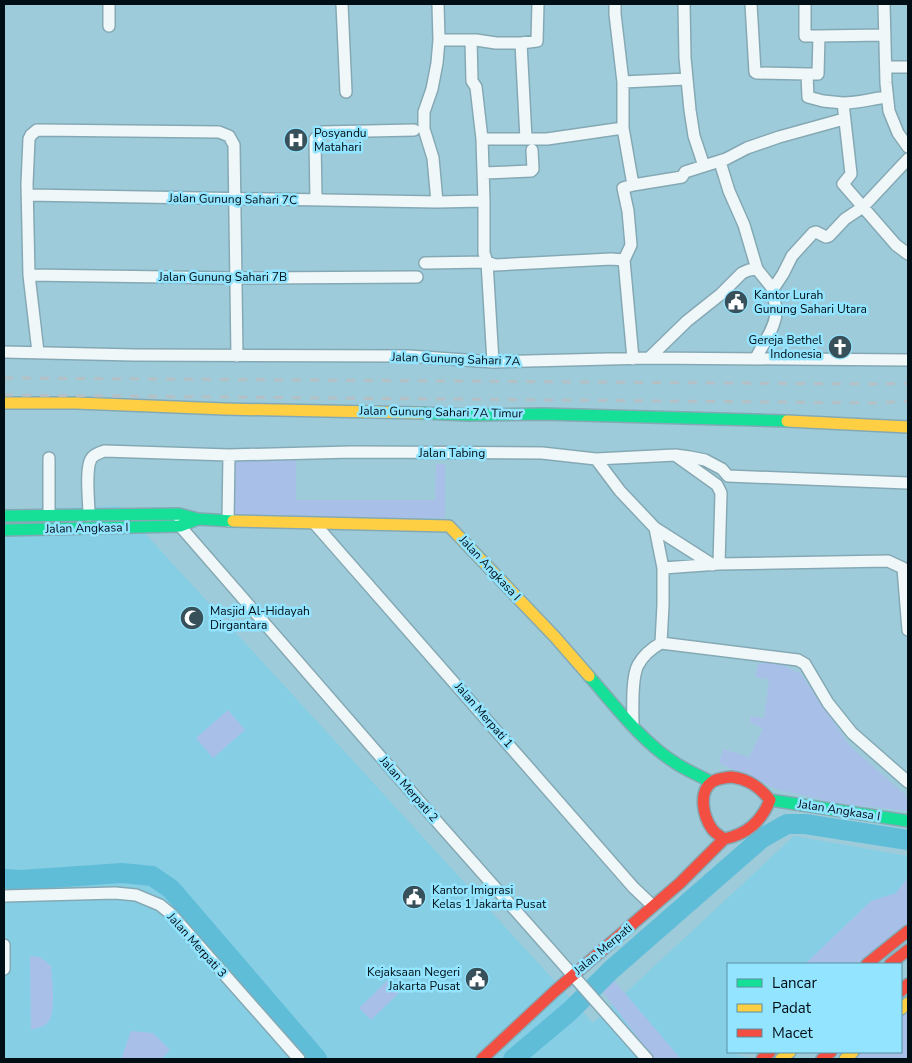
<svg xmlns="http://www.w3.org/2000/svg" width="912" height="1063" font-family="'Nunito Sans',sans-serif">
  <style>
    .built { fill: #86cee4 }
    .green { fill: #a8c0e8 }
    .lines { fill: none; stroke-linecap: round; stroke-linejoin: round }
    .river { stroke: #60bdd8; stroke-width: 20 }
    .street-casing { stroke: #85a9b4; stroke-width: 14 }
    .fast-casing { stroke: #85a9b4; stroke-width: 14 }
    .slow-casing { stroke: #85a9b4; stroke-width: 14 }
    .jam-casing { stroke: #85a9b4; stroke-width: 14 }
    .street { stroke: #f0f7f9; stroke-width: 11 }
    .fast { stroke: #16e098; stroke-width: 11 }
    .slow { stroke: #ffcf43; stroke-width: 11 }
    .jam { stroke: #f24e42; stroke-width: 11 }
    .rail { stroke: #b4c0c5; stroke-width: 3; stroke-dasharray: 9 9; stroke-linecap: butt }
    .labels { text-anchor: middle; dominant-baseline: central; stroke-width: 5; stroke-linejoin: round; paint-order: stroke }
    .poi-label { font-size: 12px; fill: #000e15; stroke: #93e5ff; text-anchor: start }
    .street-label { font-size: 12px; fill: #000e15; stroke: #93e5ff }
  </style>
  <rect width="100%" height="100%" fill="#9ecbda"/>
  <path class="built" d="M120,506l473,517 201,-187 114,20v65l-57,43h-123v88l25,7h-749v-549z"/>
  <path class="green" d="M235,460h61v40h139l1,-36h9v54h-210z
    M775,661l26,13 49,72 58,51v14l-72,-8 -60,-14 -57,-26 4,-14 26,8 14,-29 -14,-6 2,-6 13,2 5,-39 -14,-2 3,-13z
    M228,710l17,20 -32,28 -17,-20z
    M908,877v53l-41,34h-62l66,-63 25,-8z
    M30,956l10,1 11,9c1,14 5,44 -2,55 -4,6 -11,7 -18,9z
    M611,977l70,82h-27l-57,-75 8,-3z
    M388,980l12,12 -29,28 -12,-12z
    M908,1003v56h-64l9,-7h48v-43z
    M131,1031l22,2 17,17 -8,9h-41z"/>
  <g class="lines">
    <path class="river" d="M4,879l17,1 101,-7 30,3 19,13 146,170
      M513,1059l57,-48 41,-41 151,-132 25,-14h18l103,16"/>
    <g class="street-casing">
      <path id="street" d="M109,4v22
        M342,4l4,88
        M615,4v10l8,68 64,-3
        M684,4l1,54 5,52 4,26 10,30
        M751,4l4,68 2,1 50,1
        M805,4v32h14l-1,38h-11l1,23 15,4 20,2 8,71 -8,10 53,61 12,9
        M884,4l2,79 3,28 9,22 10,14
        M819,36l66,-1
        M439,40h37l20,3h25
        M471,40l1,41 4,6 6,52
        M886,67h22
        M623,82v46l10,57
        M843,103c15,0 28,-4 44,-6
        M526,139h21l76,-11
        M720,162l9,29 15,34 13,44 16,20c-1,8 4,16 3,24 -1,15 -13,31 -20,45
        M484,173l47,-2 2,-2 -1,-19
        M28,195l409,7 47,-1v52l3,9 6,100
        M316,200l-1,-61 7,-7 92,-2
        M484,201l-2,-62h44l-5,-96 16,-2 1,-37
        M437,202l-4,-44 -9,-29v-17l8,-23 5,-26 2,-23 -1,-36
        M624,260l7,-15 -3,-34 -5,-23 10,-3 49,-8 3,-5 41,-13 21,-11 32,-11 65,-18
        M425,263l62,-1 8,3 116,-6 13,1 9,99
        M29,275l207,3 181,-1
        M773,289l10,-15 9,-18 21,-23 3,-1 10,5 3,-1 16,-17 18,-12 45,-48
        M4,352l130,3 275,1 84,6 156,-4 259,2
        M38,352l-9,-77 -2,-91 2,-45 2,-4 6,-5 182,2 10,4 5,9 3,211
        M649,358l38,-37 34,-27 21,-21 7,-3 8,-1
        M675,455l42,30 4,8 -2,71
        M596,459l24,32 35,37 8,40v37l-2,38c-9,5 -18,13 -23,22 -7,13 -5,46 -5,61
        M49,515v-57
        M89,515c0,-14 -4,-45 2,-56 3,-5 8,-6 13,-8l125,4 122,-3 191,1 54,6 79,-4 15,2 15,3 17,9 6,7 180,7
        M180,519v7l259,298 208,235
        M228,521l1,-66
        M315,524l319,364 19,18
        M655,528l58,37
        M663,568l56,-4 169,-3 15,7 5,62
        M661,643l137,17 7,4 23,39 24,30 56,49
        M4,896l111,-3 21,2 24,10 11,9 128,145
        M4,945v24"/>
    </g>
    <g class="fast-casing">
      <path id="fast" d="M421,413l47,2 75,-1 244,7
        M4,516l175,-2 19,5 35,2
        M4,530l176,-4 18,-7
        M589,676c27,31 53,66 88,88 11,7 23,12 34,18
        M770,800l138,21"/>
    </g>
    <g class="slow-casing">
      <path id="slow" d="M4,403h72l149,6 196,4
        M787,421l121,6
        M233,521l216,5 106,111 34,39
        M901,1009l7,-6
        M781,1059l9,-7
        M845,1059l8,-7"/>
    </g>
    <g class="jam-casing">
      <path id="jam" d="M731,777c18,2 28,10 39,23 -9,22 -23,34 -46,39 -4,-3 -9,-6 -12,-10 -9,-13 -14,-37 0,-47 6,-4 13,-4 19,-5z
        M867,964l41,-33
        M890,964l18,-14
        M901,991l7,-7
        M482,1059l73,-68 125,-108 44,-44
        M762,1059l8,-7
        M822,1059l9,-7"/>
    </g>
    <use href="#street" class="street"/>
    <use href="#fast" class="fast"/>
    <use href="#slow" class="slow"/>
    <use href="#jam" class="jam"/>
    <path class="rail" d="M4,378l874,6 30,-1
      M4,395l872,8 32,-2"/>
  </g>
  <defs>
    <g id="hospital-disc" transform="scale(1.25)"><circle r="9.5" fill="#37505a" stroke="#93e5ff"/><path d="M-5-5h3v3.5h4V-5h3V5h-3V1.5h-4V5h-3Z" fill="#fff"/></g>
    <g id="civic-disc" transform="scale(1.25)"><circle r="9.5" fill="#37505a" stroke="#93e5ff"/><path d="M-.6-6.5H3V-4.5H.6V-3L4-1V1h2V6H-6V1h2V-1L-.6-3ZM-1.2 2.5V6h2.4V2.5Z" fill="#fff"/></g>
    <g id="church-disc" transform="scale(1.25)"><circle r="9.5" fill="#37505a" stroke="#93e5ff"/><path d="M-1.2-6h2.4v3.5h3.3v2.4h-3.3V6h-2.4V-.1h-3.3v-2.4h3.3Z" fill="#fff"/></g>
    <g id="mosque-disc" transform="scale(1.25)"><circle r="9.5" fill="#37505a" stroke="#93e5ff"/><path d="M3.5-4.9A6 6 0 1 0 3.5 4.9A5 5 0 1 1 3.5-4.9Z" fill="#fff"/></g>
  </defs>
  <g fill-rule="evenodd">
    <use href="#hospital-disc" x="296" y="140"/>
    <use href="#civic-disc" x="736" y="302"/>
    <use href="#church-disc" x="840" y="347"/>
    <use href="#mosque-disc" x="192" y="618"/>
    <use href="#civic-disc" x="414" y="897"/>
    <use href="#civic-disc" x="477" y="979"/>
  </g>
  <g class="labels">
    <g class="poi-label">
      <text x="314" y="133">Posyandu<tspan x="314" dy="14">Matahari</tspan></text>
      <text x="754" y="295">Kantor Lurah<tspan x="754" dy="14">Gunung Sahari Utara</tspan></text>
      <text x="822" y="340" text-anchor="end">Gereja Bethel<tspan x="822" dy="14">Indonesia</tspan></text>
      <text x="210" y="611">Masjid Al-Hidayah<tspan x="210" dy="14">Dirgantara</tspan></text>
      <text x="432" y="890">Kantor Imigrasi<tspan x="432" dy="14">Kelas 1 Jakarta Pusat</tspan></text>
      <text x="460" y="972" text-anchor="end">Kejaksaan Negeri<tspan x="460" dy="14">Jakarta Pusat</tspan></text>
    </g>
    <g class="street-label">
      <text transform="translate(233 199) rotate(1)">Jalan Gunung Sahari 7C</text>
      <text x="223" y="277">Jalan Gunung Sahari 7B</text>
      <text transform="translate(456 359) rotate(2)">Jalan Gunung Sahari 7A</text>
      <text transform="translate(441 412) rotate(1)">Jalan Gunung Sahari 7A Timur</text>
      <text x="452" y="453">Jalan Tabing</text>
      <text transform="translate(87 528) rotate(-1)">Jalan Angkasa I</text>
      <text transform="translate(490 568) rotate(47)">Jalan Angkasa I</text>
      <text transform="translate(484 715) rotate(49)">Jalan Merpati 1</text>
      <text transform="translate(409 789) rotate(49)">Jalan Merpati 2</text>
      <text transform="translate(839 810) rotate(9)">Jalan Angkasa I</text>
      <text transform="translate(197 945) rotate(48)">Jalan Merpati 3</text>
      <text transform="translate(603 949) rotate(-40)">Jalan Merpati</text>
    </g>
  </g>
  <rect width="912" height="1063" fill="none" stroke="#000e15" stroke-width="10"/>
  <rect x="727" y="963" width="175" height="90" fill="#93e5ff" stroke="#588fa1"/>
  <rect x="737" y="979" width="25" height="8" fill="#16e098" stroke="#588fa1"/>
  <text x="772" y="988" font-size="15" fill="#000e15">Lancar</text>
  <rect x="737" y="1004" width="25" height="8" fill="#ffcf43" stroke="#588fa1"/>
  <text x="772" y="1013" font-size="15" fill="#000e15">Padat</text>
  <rect x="737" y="1029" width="25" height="8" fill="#f24e42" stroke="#588fa1"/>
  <text x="772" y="1038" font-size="15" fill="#000e15">Macet</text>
</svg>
